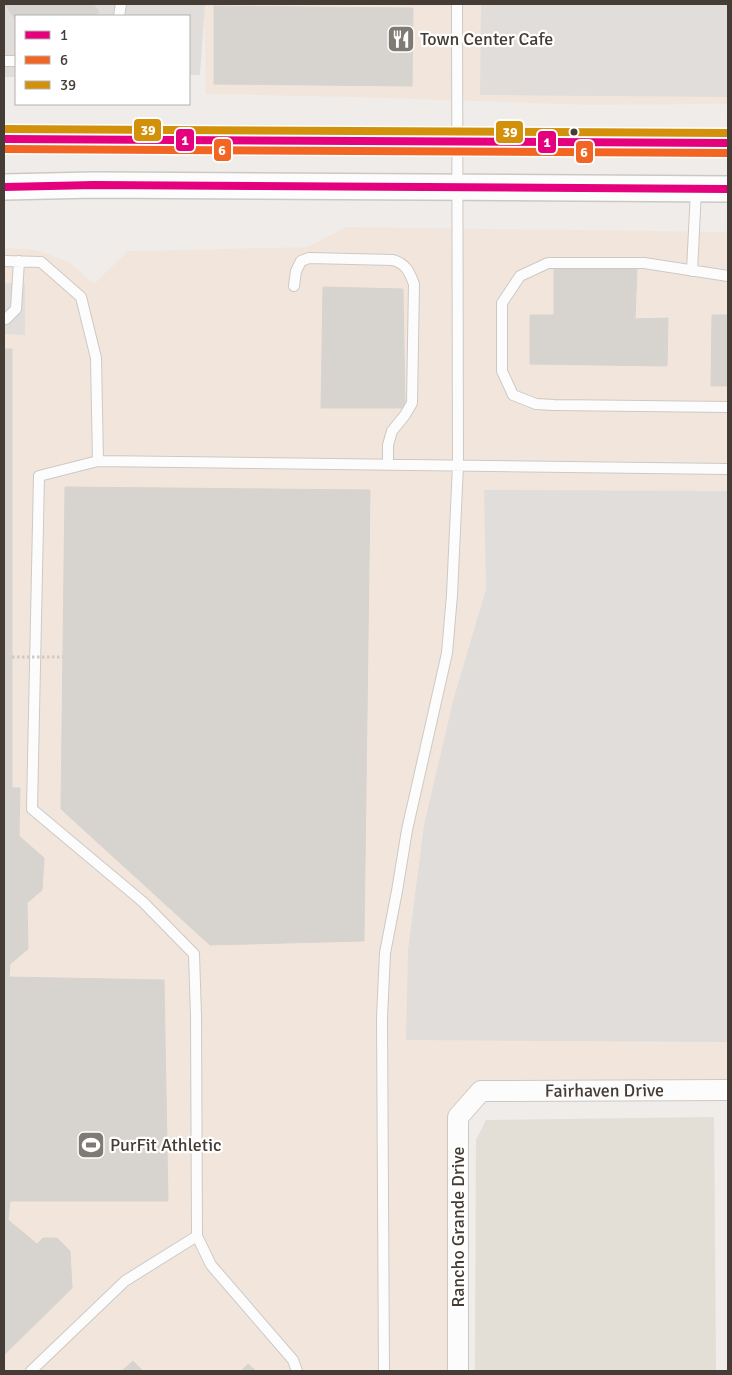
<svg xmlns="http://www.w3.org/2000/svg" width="732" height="1375" font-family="Signika,sans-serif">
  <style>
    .residential { fill: #e3ded6 }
    .commercial { fill: #f2e6dc }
    .parking { fill: #e1ddda }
    .building { fill: #d7d4d0; stroke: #d7d3cf }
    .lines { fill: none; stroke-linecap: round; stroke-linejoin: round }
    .service-casing { stroke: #ccc9c5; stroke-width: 12 }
    .minor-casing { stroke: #ccc9c5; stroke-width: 22 }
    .tertiary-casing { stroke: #ccc9c5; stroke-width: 28 }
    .service { stroke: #fdfcfc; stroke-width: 10 }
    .minor { stroke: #fdfcfc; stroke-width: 20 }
    .tertiary { stroke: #fdfcfc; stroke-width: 25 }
    .path-bridge { stroke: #cdcac7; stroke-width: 3; stroke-dasharray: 2.5 2.5; stroke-linecap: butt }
    .bus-1-casing { stroke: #fff; stroke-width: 11 }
    .bus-2-casing { stroke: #fff; stroke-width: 11 }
    .bus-3-casing { stroke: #fff; stroke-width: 11 }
    .bus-1 { stroke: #e5007d; stroke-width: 8 }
    .bus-2 { stroke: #f26522; stroke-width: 8 }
    .bus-3 { stroke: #d3910b; stroke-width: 8 }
    .bus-dot { fill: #453d35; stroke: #fff; stroke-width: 2 }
    .labels { text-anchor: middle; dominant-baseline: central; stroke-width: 4.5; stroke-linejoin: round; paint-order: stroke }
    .poi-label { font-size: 18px; fill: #453d35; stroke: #fff; text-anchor: start }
    .street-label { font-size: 18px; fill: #453d35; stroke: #fff }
    .line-badge { stroke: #fff; stroke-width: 2 }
    .badge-label { font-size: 14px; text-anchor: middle; font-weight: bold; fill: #fff }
  </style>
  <rect width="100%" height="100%" fill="#efece9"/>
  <path class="residential" d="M714,1117l2,254h-241l1,-231 10,-20z"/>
  <path class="commercial" d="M204,4h524v100l-137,1 -237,-8 -148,-3z
    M346,227l382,5v854l-263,6 1,279h-462v-1123l33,2 32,12 25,22 34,-33 180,-4z"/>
  <path class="parking" d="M4,4h201l-5,71h-11v-59h-173v61h-12z
    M481,4h247v93l-248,-2z
    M4,283h21v52l-21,-1z
    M484,490l244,1v551l-322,-2 2,-90 16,-125 29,-124 33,-112z"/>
  <path class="building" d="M5,4h88l6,8 -7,4h-76v5z
    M214,6l199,2 -1,78 -198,-2z
    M554,269h83l-2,50 33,-1 -1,48 -137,-2v-49h24z
    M323,287l80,2 2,119h-84z
    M712,315h16v71h-17z
    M4,349h8v439h8l-1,48 25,22 -2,32 -15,13 1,46 -18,15 -1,13 155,3 4,221h-158l-2,19 29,24 6,-6h14l13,13 2,37 -68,67z
    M65,487l305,3 -6,451 -154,4 -149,-136z
    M133,1361l10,10h-21z
    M248,1364l8,7h-15z"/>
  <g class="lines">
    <g class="service-casing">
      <path id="service" d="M119,16l2,-12
        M4,61h12
        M4,261l37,1 40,35 15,61 2,103 630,8
        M692,271l4,-81
        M728,276l-84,-13h-96l-28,13 -18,27v68l11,24 23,9 18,1 174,2
        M294,286l2,-15 5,-10 8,-3 84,2c13,4 16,11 21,24l-2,119 -7,12 -13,16 -4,14v20
        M4,319h2l10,-10 3,-48
        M98,461l-59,15 -7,333 111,93 51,52 2,62 1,220 14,29 82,95 4,11
        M31,1371l94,-90 72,-45
        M384,1371l-2,-354 3,-64 12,-62 10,-61 40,-177 5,-58 6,-130 -1,-461"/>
    </g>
    <g class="minor-casing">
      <g id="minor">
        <path id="s1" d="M458,1371v-254l23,-26 247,-1"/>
      </g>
    </g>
    <g class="tertiary-casing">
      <path id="tertiary" d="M4,139l724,4
        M4,187l90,-2 634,4"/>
    </g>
    <use href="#service" class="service"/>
    <use href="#minor" class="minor"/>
    <use href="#tertiary" class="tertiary"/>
    <path class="path-bridge" d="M12,657h51"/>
    <g class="bus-1-casing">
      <path id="bus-1" d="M4,139l724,4
        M4,187l90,-2 634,4"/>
    </g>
    <g class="bus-2-casing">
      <path id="bus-2" d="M4,149l724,4"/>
    </g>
    <g class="bus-3-casing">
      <path id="bus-3" d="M4,129l724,4"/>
    </g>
    <use href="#bus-1" class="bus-1"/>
    <use href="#bus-2" class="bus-2"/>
    <use href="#bus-3" class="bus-3"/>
  </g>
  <defs>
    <g id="restaurant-square" transform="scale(1.4375)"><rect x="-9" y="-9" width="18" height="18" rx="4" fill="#807a74" stroke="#fff"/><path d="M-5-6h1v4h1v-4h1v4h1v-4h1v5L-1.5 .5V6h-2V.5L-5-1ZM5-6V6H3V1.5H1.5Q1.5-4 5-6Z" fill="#fff"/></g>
    <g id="stadium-square" transform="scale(1.4375)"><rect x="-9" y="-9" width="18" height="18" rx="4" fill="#807a74" stroke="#fff"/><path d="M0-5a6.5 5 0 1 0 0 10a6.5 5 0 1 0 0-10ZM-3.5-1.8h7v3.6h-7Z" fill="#fff"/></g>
  </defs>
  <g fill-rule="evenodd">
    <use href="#restaurant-square" x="401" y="39"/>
    <use href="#stadium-square" x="91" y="1145"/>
  </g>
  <circle class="bus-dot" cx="574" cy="132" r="4.5"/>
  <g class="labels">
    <g class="poi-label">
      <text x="420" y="39">Town Center Cafe</text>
      <text x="110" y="1145">PurFit Athletic</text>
    </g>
    <g class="street-label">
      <text stroke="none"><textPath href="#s1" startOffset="412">Fairhaven Drive</textPath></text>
      <text transform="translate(458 1227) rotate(-90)">Rancho Grande Drive</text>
    </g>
  </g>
  <g class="line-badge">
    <rect x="133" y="118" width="29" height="24" rx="5" fill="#d3910b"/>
    <rect x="495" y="120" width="29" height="24" rx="5" fill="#d3910b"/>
    <rect x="175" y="128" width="20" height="24" rx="5" fill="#e5007d"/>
    <rect x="537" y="130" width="20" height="24" rx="5" fill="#e5007d"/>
    <rect x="213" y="138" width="19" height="24" rx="5" fill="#f26522"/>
    <rect x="575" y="140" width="19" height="24" rx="5" fill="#f26522"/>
  </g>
  <g class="badge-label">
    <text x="148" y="135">39</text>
    <text x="510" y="137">39</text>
    <text x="185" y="145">1</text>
    <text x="547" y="147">1</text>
    <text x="222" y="155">6</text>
    <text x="584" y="157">6</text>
  </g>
  <rect width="732" height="1375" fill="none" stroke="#453d35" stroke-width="10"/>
  <rect x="15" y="15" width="175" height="90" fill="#ffffff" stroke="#b5b1ae"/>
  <rect x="25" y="31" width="25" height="8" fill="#e5007d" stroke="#b5b1ae"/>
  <text x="60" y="40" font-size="15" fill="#453d35">1</text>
  <rect x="25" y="56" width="25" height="8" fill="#f26522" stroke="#b5b1ae"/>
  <text x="60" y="65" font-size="15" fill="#453d35">6</text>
  <rect x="25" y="81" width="25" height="8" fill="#d3910b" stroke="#b5b1ae"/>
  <text x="60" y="90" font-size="15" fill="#453d35">39</text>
</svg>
